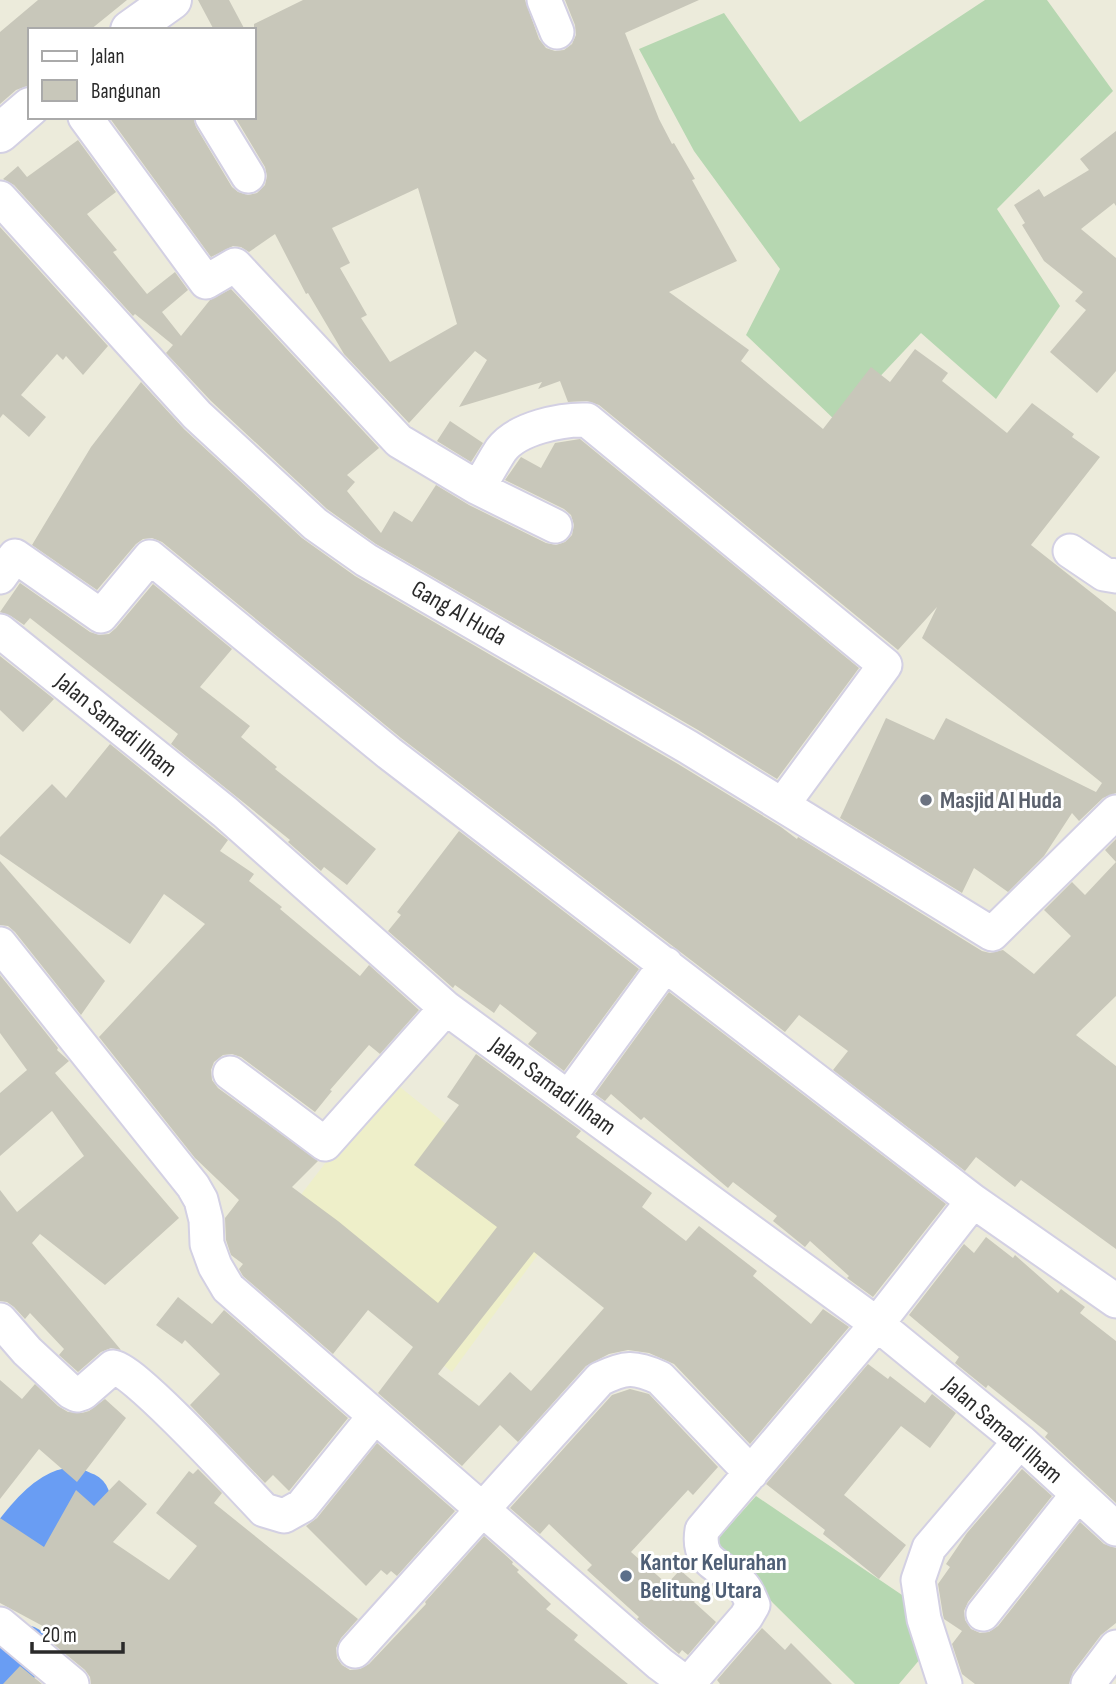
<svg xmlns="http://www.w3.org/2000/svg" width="1116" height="1684" font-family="'Sofia Sans Condensed',sans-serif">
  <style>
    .education { fill: #eeefc9 }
    .cemetery { fill: #b6d7b1 }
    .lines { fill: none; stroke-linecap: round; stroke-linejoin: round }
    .river { stroke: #699df3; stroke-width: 54 }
    .building { fill: #c8c7ba; fill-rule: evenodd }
    .minor-casing { stroke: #d3d0e3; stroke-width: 37 }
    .tertiary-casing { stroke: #d3d0e3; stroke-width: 42 }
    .minor { stroke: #fff; stroke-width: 33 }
    .tertiary { stroke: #fff; stroke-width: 38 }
    .worship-dot { fill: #6b7280; stroke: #fff; stroke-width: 2.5 }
    .service-dot { fill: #5c6f8a; stroke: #fff; stroke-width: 2.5 }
    .labels { text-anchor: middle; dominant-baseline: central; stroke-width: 6; stroke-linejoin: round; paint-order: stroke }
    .street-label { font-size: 24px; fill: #2a2a2a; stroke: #fff }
    .worship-label { font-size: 24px; font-weight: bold; fill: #5b616d; stroke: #fff; text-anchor: start }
    .service-label { font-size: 24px; font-weight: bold; fill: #4e5e75; stroke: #fff; text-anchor: start }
  </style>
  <rect width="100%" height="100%" fill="#ecebdb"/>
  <path class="education" d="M390,1079l174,140 -112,153 -179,-141z"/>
  <path class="cemetery" d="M985,0h62l66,91 -116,118 63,97 -64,93 -75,-66 -84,89 -91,-87 34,-66 -86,-118 -55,-102 85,-36 76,109z
    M756,1496l149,101 16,61 -22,26h-44l-82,-81 -57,-62z"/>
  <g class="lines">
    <path class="river" d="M0,1567c11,-19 47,-73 72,-72 4,0 7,3 11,4
      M0,1668l24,-16"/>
  </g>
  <path class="building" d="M38,0h89l-37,30h-60v55l-14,5 -16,14v-72z
    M198,0h31l16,30h-31z
    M303,0h222l14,39 7,9 9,3 9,-1 8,-6 4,-9 -1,-10 -10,-25h134l-74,33 34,86 13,25 2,-1 21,36 -3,1 45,81 -68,31 80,58 -8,11 82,68 48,-62 19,15 25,-33 33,24 -6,8 65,52 25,-30 42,31 -2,3 28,20 -69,88 85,67v181l-13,5 -24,23 -7,-8 -28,43 -36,36 -34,-24 -12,25 -122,-75 46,-100 48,22 12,-22 150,74 6,-9 -180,-145 15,-31 -39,43 -299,-245 -12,-4 -19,1 -8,-21 -22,8 4,-7 -83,25 28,-47 -12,-9 -66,72 -65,-69 -36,-61 -2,1 -31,-60 -26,18 -8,-5 -8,-1 -22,11 -102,-140h84l3,10 36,60 6,5 10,3 9,-2 8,-8 2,-9 -2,-9 -30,-50h19v-93zM418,188l39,136 -67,38 -29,-44 6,-3 -27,-47 10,-5 -18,-35z
    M1116,131v75l-2,-3 -33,26 35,29v113l-19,22 -47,-41 36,-42 -11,-9 8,-9 -39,-31 -22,-36 3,-2 -11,-18 25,-16 5,8 45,-27 -9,-11z
    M78,140l38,52 -29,22 30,36 -4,2 34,42 28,-22 13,18 -26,22 19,24 29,-36 21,-11 148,159 -32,27 8,7 -8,9 34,42 13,-22 18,11 24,-37 33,20 77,38 10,2 9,-3 7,-7 2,-10 -3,-10 -7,-6 -59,-29 16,-23 20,11 14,-25 25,-4 279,229 -82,111 -79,-49 -322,-186 -49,-35 -116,-108 -45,-48 7,-8 -38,-31 -2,2 -119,-131 -11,-6 15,-13 9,11z
    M0,227l108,119 -25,29 -17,-19 -3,4 -6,-6 -36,41 25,22 -17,20 -26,-23 -3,4z
    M141,382l43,47 118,109 53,38 323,188 103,63 16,12 1,-2 184,114 8,2 13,-3 31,24 37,-38 -27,-26 28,-28 13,13 31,-33 -11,-12 11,-11v157l-40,39 40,31v183l-95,-69 -6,7 -39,-30 -11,14 -132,-101 15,-19 -49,-36 -14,17 -384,-294 -239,-196 -10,-4 -9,1 -7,5 -39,46 -65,-45 59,-98z
    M450,421l33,22 -12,19 -34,-21z
    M20,583l70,49 9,3 10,-1 7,-6 37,-44 79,65 -32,38 50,39 -9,11 36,30 -2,2 101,80 -29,36 -23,-18 -3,4 -33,-29 2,-2 -119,-96 7,-10 -148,-116 -6,7 -13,-9 -11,-4z
    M0,656l54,43 -31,33 -23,-22z
    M110,744l118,96 -8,11 34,23 -5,7 33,26 -2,2 80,67 9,-11 50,45 -39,44 -11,-9 -39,45 2,1 -17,21 -74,-55 -9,-3 -9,1 -9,7 -3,8 1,10 6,8 100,73 -26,26 46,34 100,82 59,-76 -83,-62 45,-60 -12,-8 29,-43 105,77 -5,6 76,56 -10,14 44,34 13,-15 58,45 -4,5 58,48 12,-15 26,18 -99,117 -76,-80 -25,-11 -21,-3 -19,4 -23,12 -68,76 -18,-17 -38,41 -84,-73 35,-46 -45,-37 -35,44 -90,-78 -4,-7 4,-5 -12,-9 -5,-15 -1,-22 14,-18 -44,-42 -96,-121 106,-113 -41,-30 -34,50 -130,-90v-17l52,-53 14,14zM534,1252l70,56 -73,83 -21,-19 -31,34 -41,-32z
    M459,831l180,138 -75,102 -36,-27 9,-11 -37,-29 -6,9 -39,-28 -2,3 -65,-57 13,-16 -4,-3z
    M0,861l105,120 -24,34 -66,-83 -7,-6 -8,-1z
    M0,975l58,73 -1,2 12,11 -14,12 124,145 -74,67 -65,-51 -8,9 89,107 -10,-2 -10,4 -23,20 -19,-17 5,-6 -34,-36 -5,6 -11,-12 -7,-5 -7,-1v-111l17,22 67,-56 -32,-45 -52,45v-63l27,-23 -27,-37z
    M669,992l277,212 -73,93 -26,-19 2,-2 -39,-35 -5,6 -32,-26 4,-5 -44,-34 -5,6 -84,-71 -3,3 -30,-26 -6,7 -10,-7z
    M986,1237l27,21 2,-3 43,38 3,-4 24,18 -5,6 36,28v162l-71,-66 3,-4 -60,-48 -2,3 -31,-25 4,-6 -50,-42 55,-71 10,9z
    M178,1297l34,27 12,-14 124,108 -59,73 -16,-16 -8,8 -75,-78 30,-31 -35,-34 -3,4 -26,-19z
    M868,1364l20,15 2,-3 35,27 7,-9 24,19 -26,35 -29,-22 -57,69 62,50 -27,34 -56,-45 2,-4 -59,-46z
    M0,1380l22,19 13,-15 23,22 10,6 14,1 7,-2 16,-12 21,19 -49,64 -38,-33 -39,50z
    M630,1389l19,5 69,73 -25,28 -5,-5 -57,62 36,32 13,-14 24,21 -10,11 22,20 -28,33 -6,-5 -3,4 -42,-35 2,-2 -52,-47 5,-5 -43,-41 -9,10 -30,-26 102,-113z
    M377,1443l78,68 -58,65 -6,-5 -4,4 -6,-5 -15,16 -60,-60 11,-8z
    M198,1469l24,24 -8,10 144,116 -17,19 -5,10 1,10 5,7 8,5 10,-1 9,-5 57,-60 -1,-2 59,-66 29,26 -1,2 7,6 -2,2 34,32 -5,5 32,26 -4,5 54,44h-537l-1,-7 -5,-7 -39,-32 6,-7 -52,-28v-85l44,29 32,-57 18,16 25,-26 28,24 -34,38 56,38 28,-34 -41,-33 33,-42 4,3z
    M1022,1469l30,27 -84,106 -4,9 1,9 6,9 9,4 9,-1 9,-6 82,-104 24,22 12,4v75l-15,12 -28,37 -4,12h-94l-13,-10 -10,-30 10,-13 -18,-12 -1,-4 -5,-31 12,-17 -4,-3 21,-31z
    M762,1628l23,22 6,-7 41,41h-112l-3,-4z
    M20,1666l22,18h-39z"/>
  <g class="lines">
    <g class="minor-casing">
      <path id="minor" d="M544,0l13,32
        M85,117l121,165 29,-17 164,176 79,47c8,-12 15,-26 23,-38 16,-22 61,-31 86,-30l298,245 -102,139
        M212,117l36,59
        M0,198l197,217 118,109 51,36 322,187 304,187 124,-122
        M478,488l77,38
        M1070,551l34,23 12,2
        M0,577l15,-21 86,60 49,-59 239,196 584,448
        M0,631l225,181 221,196 431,316 143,117 96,88
        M0,944l193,242 8,14 5,20 1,24 8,22 13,22 432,376 27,20
        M230,1073l95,71 121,-136
        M569,1097l97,-133
        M0,1320l27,31 44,41 6,3 6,-2 30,-26c20,1 130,121 151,143l20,6 18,-10 72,-89
        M983,1614l95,-120
        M0,1624l72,60
        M355,1651l245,-272c25,-12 34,-13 60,-1l91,95
        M688,1684l58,-67 7,-12c-3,-7 -6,-15 -11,-20 -19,-21 -46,-19 -40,-55l175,-206 96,-123 143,100
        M945,1684l-21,-65 -6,-39 11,-32 91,-107
        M1088,1684l28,-37"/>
    </g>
    <g class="tertiary-casing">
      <path id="tertiary" d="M130,30l42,-30
        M0,133l30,-26"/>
    </g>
    <use href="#minor" class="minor"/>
    <use href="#tertiary" class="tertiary"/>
  </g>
  <circle class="worship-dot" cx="926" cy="800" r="7"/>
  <circle class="service-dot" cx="626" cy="1576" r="7"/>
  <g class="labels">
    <g class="street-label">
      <text transform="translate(459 613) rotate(30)">Gang Al Huda</text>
      <text transform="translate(116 725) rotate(39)">Jalan Samadi Ilham</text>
      <text transform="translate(553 1086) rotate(36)">Jalan Samadi Ilham</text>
      <text transform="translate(1003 1430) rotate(41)">Jalan Samadi Ilham</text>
    </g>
    <g class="worship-label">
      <text x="940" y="800">Masjid Al Huda</text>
    </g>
    <g class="service-label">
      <text x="640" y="1562">Kantor Kelurahan<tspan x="640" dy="28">Belitung Utara</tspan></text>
    </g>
  </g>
  <rect x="28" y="28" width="228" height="91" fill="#ffffff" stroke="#aaaaaa" stroke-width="2"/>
  <rect x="42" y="51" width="35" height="10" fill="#ffffff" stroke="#aaaaaa" stroke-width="2"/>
  <text x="91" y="63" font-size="21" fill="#2a2a2a">Jalan</text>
  <rect x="42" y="80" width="35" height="21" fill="#c8c7ba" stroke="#aaaaaa" stroke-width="2"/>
  <text x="91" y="98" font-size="21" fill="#2a2a2a">Bangunan</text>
  <path d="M32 1642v10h91v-10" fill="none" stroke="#2a2a2a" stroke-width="3.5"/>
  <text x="42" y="1642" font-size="21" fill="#2a2a2a" stroke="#ffffff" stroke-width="5" paint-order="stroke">20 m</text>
</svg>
